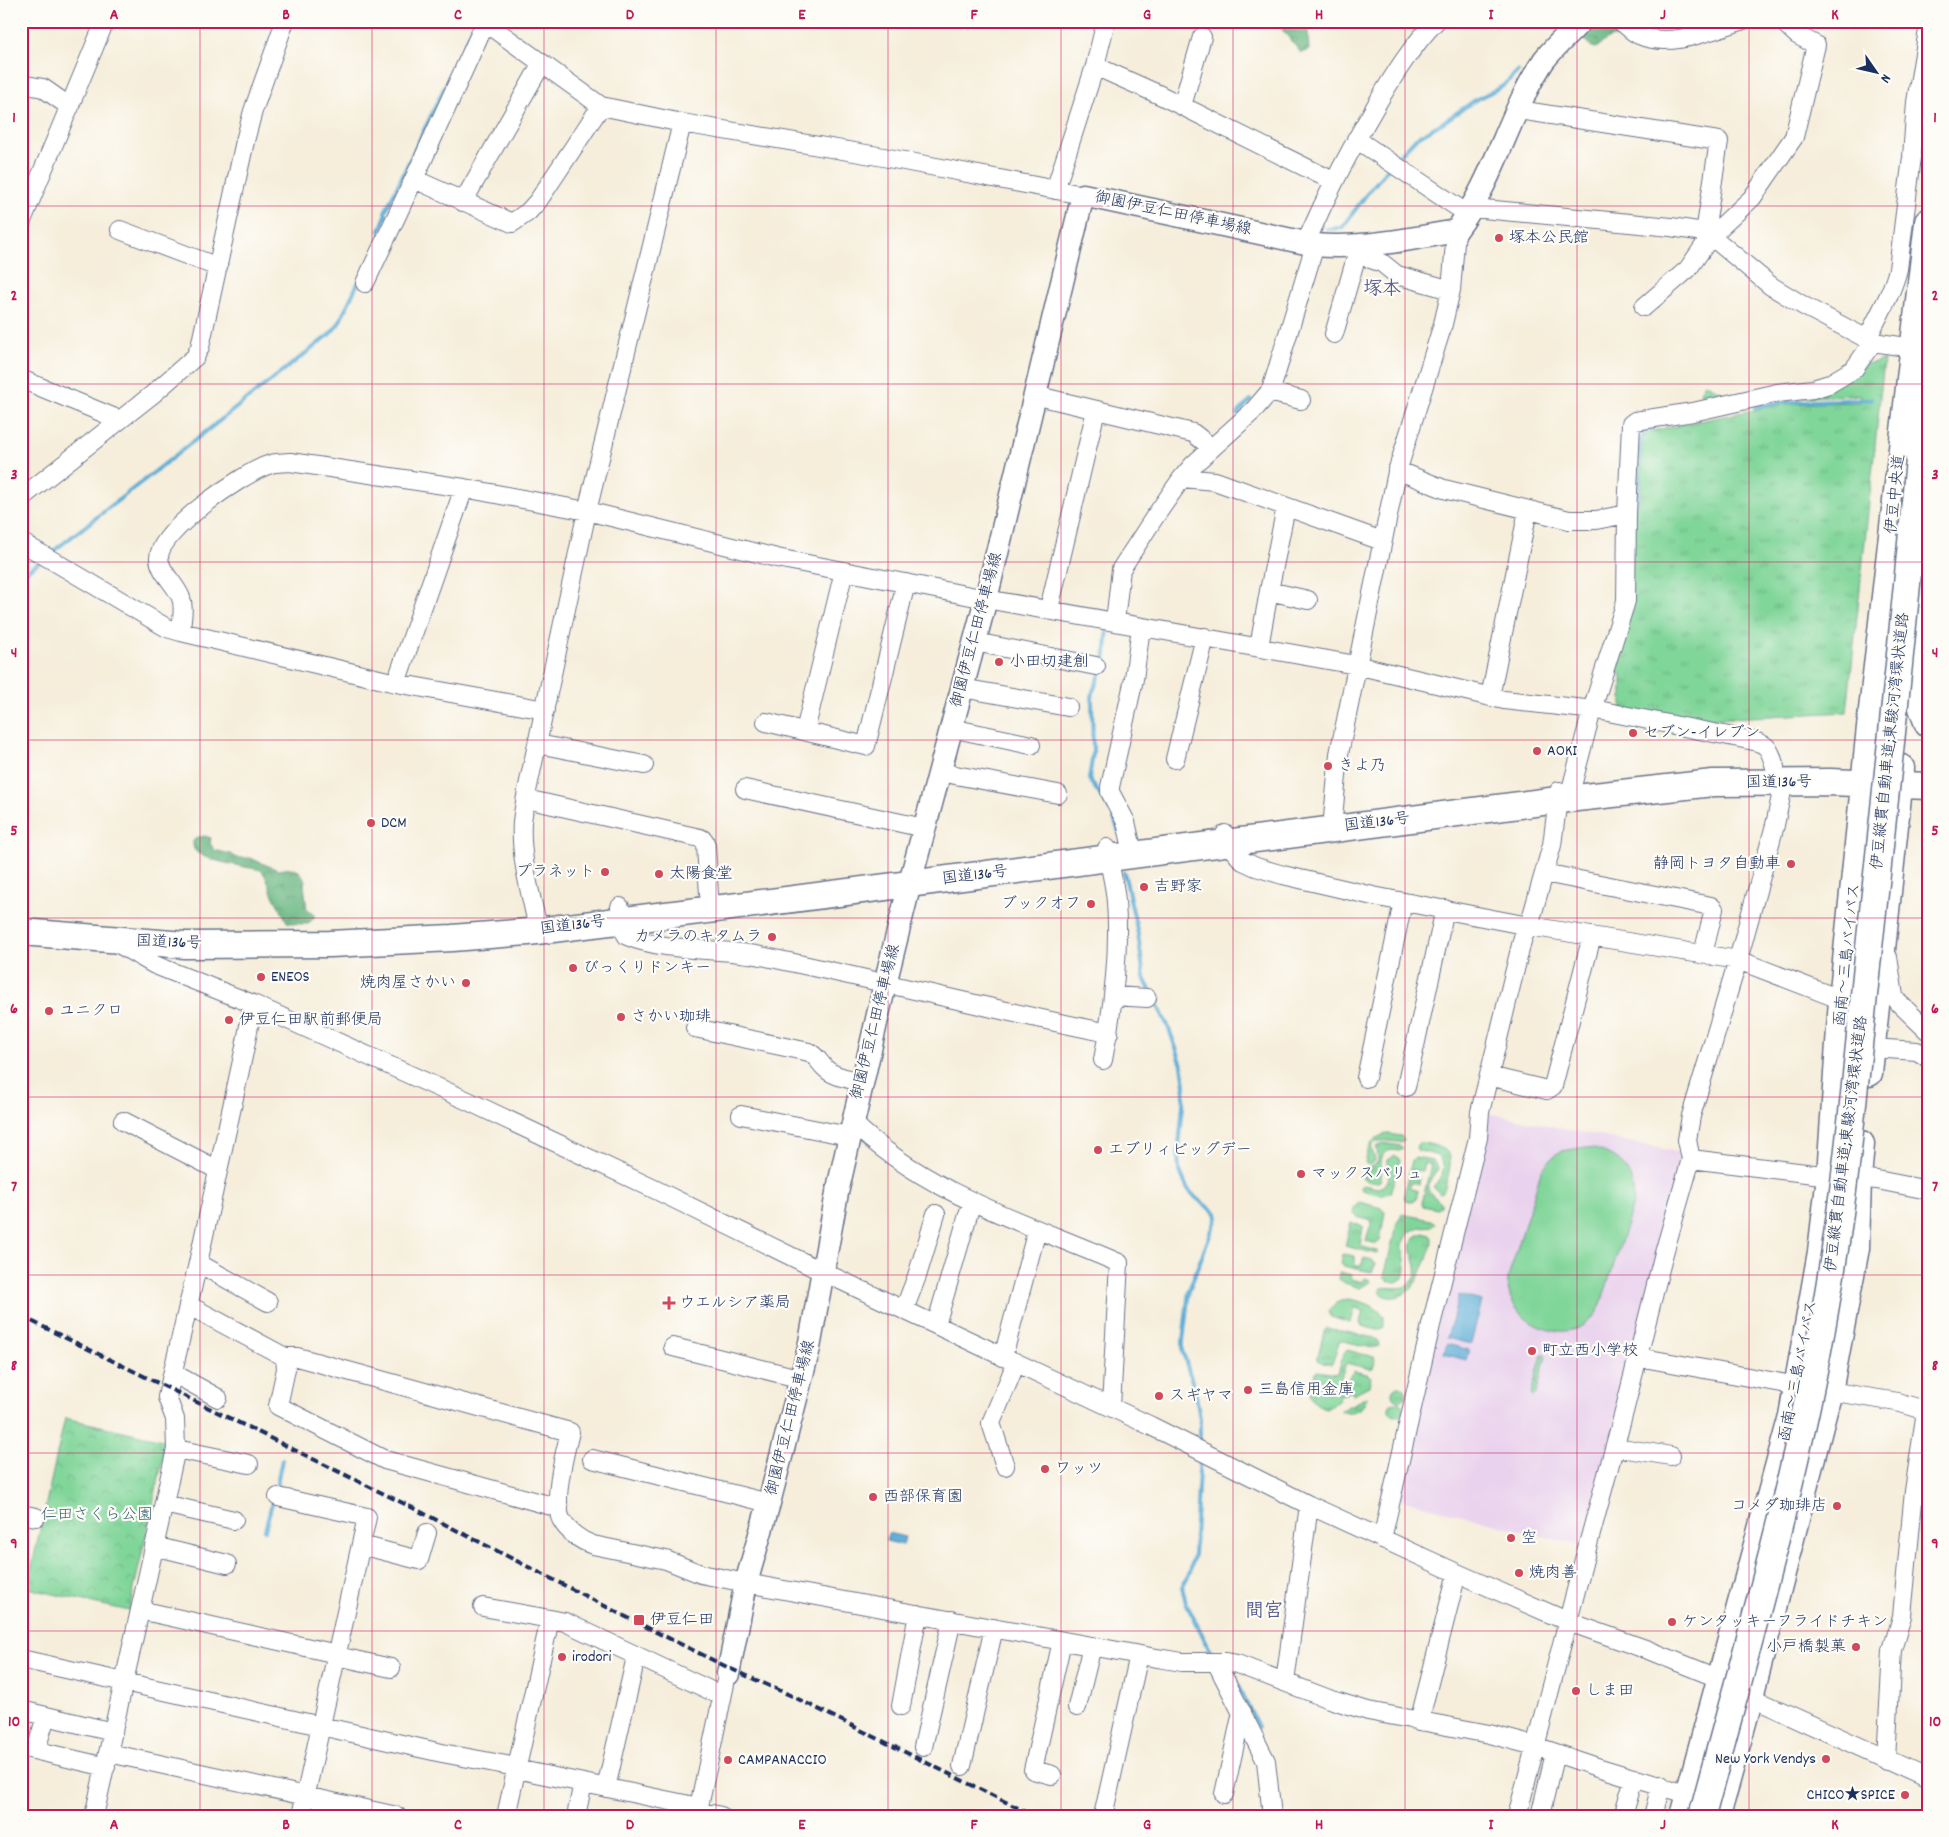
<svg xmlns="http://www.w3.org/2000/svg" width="1949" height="1837" font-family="Dekko,'Klee One',sans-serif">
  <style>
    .built { fill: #e9d2ed }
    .grass { fill: url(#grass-tufts); stroke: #4e827c }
    .forest { fill: url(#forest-crowns); stroke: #427270 }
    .park { fill: url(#park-crowns); stroke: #4e827c }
    .pitch { fill: #80d599; stroke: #4e827c }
    .water { fill: #5daed7; stroke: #3c6e9a }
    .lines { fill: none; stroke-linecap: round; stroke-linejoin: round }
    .stream { stroke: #5daed7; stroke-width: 4 }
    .minor-casing { stroke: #68728a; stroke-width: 20 }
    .major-casing { stroke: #68728a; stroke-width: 25 }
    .highway-casing { stroke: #68728a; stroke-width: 29 }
    .minor { stroke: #fff; stroke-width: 18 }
    .major { stroke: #fff; stroke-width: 22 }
    .highway { stroke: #fff; stroke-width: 26 }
    .rail { stroke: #1b2f5e; stroke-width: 4; stroke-dasharray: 8 4; stroke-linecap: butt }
    .highway-bridge-casing { stroke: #68728a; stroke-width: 29; stroke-linecap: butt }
    .highway-bridge { stroke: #fff; stroke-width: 26 }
    .grid { fill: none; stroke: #c2185b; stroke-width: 1; stroke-opacity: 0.55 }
    .poi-dot { fill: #d1495b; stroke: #fdfcf7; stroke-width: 2 }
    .labels { text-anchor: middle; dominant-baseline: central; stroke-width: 4.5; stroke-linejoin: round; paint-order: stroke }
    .street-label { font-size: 16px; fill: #1b2f5e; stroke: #fdfcf7 }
    .poi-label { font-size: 16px; fill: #1b2f5e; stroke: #fdfcf7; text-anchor: start }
    .park-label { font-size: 16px; fill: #396170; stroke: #fdfcf7 }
    .quarter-label { font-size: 19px; font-weight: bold; fill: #5b5c8f; stroke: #fdfcf7 }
    .neatline { fill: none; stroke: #c2185b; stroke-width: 2 }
    .grid-label { font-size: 16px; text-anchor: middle; font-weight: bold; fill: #c2185b }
  </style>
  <defs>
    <pattern id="grass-tufts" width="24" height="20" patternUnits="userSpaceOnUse" patternTransform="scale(1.25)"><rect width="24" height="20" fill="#80d599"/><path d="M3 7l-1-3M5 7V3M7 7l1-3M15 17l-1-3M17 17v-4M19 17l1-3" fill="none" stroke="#6eb786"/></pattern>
    <pattern id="forest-crowns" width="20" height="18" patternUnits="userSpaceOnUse" patternTransform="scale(1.25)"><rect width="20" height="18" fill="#68b681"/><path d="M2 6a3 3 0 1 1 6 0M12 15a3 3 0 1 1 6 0" fill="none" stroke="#55946d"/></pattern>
    <pattern id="park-crowns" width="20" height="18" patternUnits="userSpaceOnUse" patternTransform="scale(1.25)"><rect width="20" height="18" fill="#80d599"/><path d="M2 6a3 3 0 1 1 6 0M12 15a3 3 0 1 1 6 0" fill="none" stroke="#6eb786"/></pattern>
  </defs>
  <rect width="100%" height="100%" fill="#fdfcf7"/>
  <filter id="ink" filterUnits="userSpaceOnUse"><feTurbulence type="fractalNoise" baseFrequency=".02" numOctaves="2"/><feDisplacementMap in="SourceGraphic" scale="10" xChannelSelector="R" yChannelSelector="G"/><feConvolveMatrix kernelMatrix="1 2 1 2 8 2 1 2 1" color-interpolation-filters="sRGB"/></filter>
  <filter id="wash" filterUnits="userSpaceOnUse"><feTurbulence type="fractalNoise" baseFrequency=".0096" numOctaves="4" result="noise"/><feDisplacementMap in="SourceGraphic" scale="20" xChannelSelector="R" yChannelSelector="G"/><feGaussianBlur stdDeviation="1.12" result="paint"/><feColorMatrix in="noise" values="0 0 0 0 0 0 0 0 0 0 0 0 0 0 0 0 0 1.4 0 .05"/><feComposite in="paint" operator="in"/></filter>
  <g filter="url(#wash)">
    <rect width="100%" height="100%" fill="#f6eedb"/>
    <path class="built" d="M1488,1113l194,40 4,6 -104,387 -186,-48z"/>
    <path class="grass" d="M1884,360l-37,352 -174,9 -51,-10v-37l-10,-1 23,-167 6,-7 1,-59 9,-9 132,-27 77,-2 1,-7 -70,2 75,-33z
      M1705,383l24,13 -12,2 -15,-1 -2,-5z
      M1388,1134l13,2 3,3 -1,2c-7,4 -28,-7 -31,7 0,4 3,9 3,13l-6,4 -4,-2c3,-14 6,-27 23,-29z
      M1421,1142c28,7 34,8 26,38 -2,6 -1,11 -7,14l-7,-7 9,-11 2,-10 -6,-10 -21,-6 -1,-4z
      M1382,1143l19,3 2,3 -4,2c-27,-5 -14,21 -19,30 -5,3 -13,1 -17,-3l-1,-6 14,-8 2,-3 -1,-14z
      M1395,1155l5,5 -10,33 -9,2 -19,-5 -2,-3 3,-2 15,3c17,-6 8,-15 9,-27z
      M1415,1157l17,3 6,7v2c-5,9 -12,12 -9,23l12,10v4l-4,3 -14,-3 -1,-3 9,-39 -7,-1 -2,8 -9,-1 -1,5 8,3 -1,6 -9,-1 -1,5 9,3 -2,9 -3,2 -8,-2 -1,-5 8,-35z
      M1359,1202l23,6 3,4 -5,29 -3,3 -11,-3 6,-20 -15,-4 -4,-4 1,-5z
      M1402,1214l29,6 4,4 -2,2c-5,1 -11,0 -15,2 -33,11 4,46 -22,54l-8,-1 -4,-4 13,-55z
      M1351,1222l12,5 -3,19 17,5v3l-32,-8z
      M1423,1233l8,2c3,8 -2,18 -5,26 -7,19 -20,44 -44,34l-2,-3 2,-4c7,-2 17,2 24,-2 28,-15 -13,-42 17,-53z
      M1343,1254l12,2v10h6l3,-8 7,2 4,4 -2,7 -2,1 -27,-6 -3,-2z
      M1339,1272l13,3 -1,4 12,3 2,-4 5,2v2l-10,6 -15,-5 -6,-4z
      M1349,1299c14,3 26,5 35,18v10l-6,3 -16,-4 -2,-4 3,-11 -8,-3 -4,14 -1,1 -19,-6 -2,-6c6,-7 10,-11 20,-12z
      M1327,1328l47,10 4,2 1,6 -7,2 -32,-8 -8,24 -9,-1 -5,-3v-4l6,-24z
      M1347,1350l27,7 2,5 -2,5 -4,2 -24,-6 -7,20 -25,-5 2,-6 2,-1 19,3 7,-20z
      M1545,1354l1,2 -10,38 -2,2 -3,-2 11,-39z
      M1354,1371l13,3 4,3 -2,9 -16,8 -2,-3 -12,6 1,3 -14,8c-8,-2 -15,-7 -16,-15l4,-7 7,-1 23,6 6,-16z
      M1392 1393a7 7 0 1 1 14 0a7 7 0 1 1-14 0Z
      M1367,1397c-3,14 -15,17 -28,14z
      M1389 1409a7 7 0 1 1 14 0a7 7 0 1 1-14 0Z"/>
    <path class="forest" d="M1275,21h36l-3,9 1,20 -8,3z
      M1592,21h21l15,17c-6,2 -7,-2 -13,-1 -7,0 -13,7 -19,11 -6,-1 -6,-3 -10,-7 -8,-7 0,-14 6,-20z
      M205,836l6,2 -1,5 4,7 17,4 6,4h13l28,12 13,-2 8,3 6,9 -1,5 3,25 7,4v4l-6,6c-7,0 -14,0 -21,-2 -4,-10 -11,-19 -15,-29 -3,-8 -5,-16 -11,-23 -13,-3 -61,-9 -67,-21 -1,-2 -1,-6 -1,-8l4,-4z"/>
    <path class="park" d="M65,1418l102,23 -38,170 -102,-23z"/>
    <path class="pitch" d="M1586,1147c32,6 51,23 47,58l-33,102c-25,47 -96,19 -92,-29l34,-109 14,-15 6,-3z"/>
    <path class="water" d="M1459,1295l23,6 -11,43 -24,-6z
      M1447,1344l22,6 -3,10 -22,-6z
      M888,1533l17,4 -2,8 -17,-4z"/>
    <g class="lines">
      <path class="stream" d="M1396,159l20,-21 26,-15 35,-24 26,-13 15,-15
        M1327,229l14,-1 3,-3 22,-30 24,-29
        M380,231l6,-16 -1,-3 91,-191
        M1755,407l25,-5 91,-3
        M1237,414l14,-14
        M1633,504l5,-6 1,-56 8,-12 8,-4
        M51,553l278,-218 9,-10 20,-42
        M21,575l21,-15
        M1108,626l-3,37 -12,28 -1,8 1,54 -4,26 21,30
        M1114,818l5,14
        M1124,872l14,62 6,44 24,48 14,39 3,20 -7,71 1,13 8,19 9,10 20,15 1,4 -28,73 -6,51v11l13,43 4,24v27
        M1200,1455l-6,99 -4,18 -8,15 4,16 25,49
        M275,1492l7,-32
        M265,1530l8,-31
        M1235,1680l23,47"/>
    </g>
  </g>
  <g filter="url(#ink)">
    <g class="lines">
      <g class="minor-casing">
        <path id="minor" d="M483,21l118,85 81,17 196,33 205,39
          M1621,21c6,5 11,11 18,14 32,14 72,-5 102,-14
          M485,23l-71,156 98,44 16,-11 10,-11 63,-95
          M1095,66l65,29 173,86
          M21,84l22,4 27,19
          M1182,106l20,-69
          M1518,110l201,31 -14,92
          M1356,139l113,76
          M1055,190l40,-124 11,-45
          M463,202l79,-139
          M1473,208l198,19 33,5 7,4 60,50 33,20 69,36 40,6
          M21,223l84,-202
          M120,230l98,37
          M1306,242c22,-50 44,-93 72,-140 17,-29 34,-56 58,-81
          M1357,254l25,9 15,12 54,15
          M365,283l49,-104
          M1644,307l44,-38 23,-33 41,-38 42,-61 22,-92 -19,-10 -15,-14
          M1334,334l26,-90
          M1867,339c11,-23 25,-45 31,-70l14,-112 4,-55 12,-72
          M21,379l99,41
          M1269,392l32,8
          M1034,395l159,38 18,14
          M1397,470l47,19 125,31h27l31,-6
          M1182,478l33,3 167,60
          M21,498l132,-104 42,-37 5,-10 45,-206 8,-30 32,-90
          M21,542l146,86 14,4 215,51 149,27
          M1269,591l17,-84
          M1049,609l47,-199
          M1115,622l6,-53 33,-51 28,-40 11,-13 60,-54 18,-21 44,-145
          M181,632c0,-10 4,-24 0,-34 -5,-14 -21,-25 -22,-40 -1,-27 85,-85 109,-93 7,-3 15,-2 22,-3l174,26 123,23 190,47 209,41 370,66 148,35 99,11 146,29c20,4 20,8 26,27
          M975,642l121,24
          M1259,647l10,-56 39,9
          M396,683l68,-195
          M962,688l106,19
          M1490,697l38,-187
          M766,722l100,24 40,-163
          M951,728l80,17
          M805,731l39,-160
          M538,744l106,21
          M1175,759l30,-122
          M939,772l119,22
          M1572,786l20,-76 34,-109 1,-87 4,-90 4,-3 58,-9 84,-19 36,-4 16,-5 25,-15 19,-27
          M745,789l179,39
          M526,799l174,39 4,2 2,5 3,50
          M1333,818l6,-64 58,-282 46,-148 8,-34 5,-59
          M1225,834l2,9 16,18 13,6 27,8 90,21 156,30 209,34 104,40
          M1131,844l-5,-22 -16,-30v-5l24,-108 7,-52
          M1544,873l167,33 3,3 -11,45
          M620,907l4,24 3,5c38,16 93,12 134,20 117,24 231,54 348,77
          M536,919c-7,-32 -16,-64 -14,-97 1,-10 3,-20 5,-31l60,-280 95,-388
          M115,942l40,23 98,39 215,97 186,88 169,83 328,154 158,79 148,68 112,49 79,28 72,29 30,18 178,81
          M1888,957l6,39 5,7 29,28
          M1114,996l33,2
          M695,1028l114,24c9,5 10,11 17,17 8,8 25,10 35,13
          M1872,1048l45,3 11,7
          M1103,1060c10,-52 17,-106 13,-158 -1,-18 -7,-36 -9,-54
          M1489,1076l58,14 6,-4 39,-150
          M1366,1078l37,-176
          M1406,1087l39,-178
          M741,1115l108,21
          M123,1121l95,49
          M852,1122c74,72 175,101 267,141l-8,144
          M1691,1159l139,17 47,4 51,10
          M198,1263l70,39
          M188,1305l97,52 1,12 -8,37 107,54 174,48
          M904,1310l13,-34 19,-62
          M936,1325l36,-124
          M673,1347l129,32
          M285,1357h12l273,75c-5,20 -18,67 -9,87 6,12 20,22 32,26l73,15 35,14 45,9 405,74 31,5h44l11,2 92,35 39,12 121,23 46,12 62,21 92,28
          M1003,1357l34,-127
          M1638,1357l160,29
          M173,1373l45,25
          M1829,1391l68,11 31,9
          M1615,1447l56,9
          M176,1449l73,15
          M592,1459l177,44
          M1005,1466l-14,-43 25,-60
          M278,1497l89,20 -66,299
          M164,1504l70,16
          M21,1514l15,3
          M1382,1539l49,-214 47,-187 2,-26 43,-175 6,-11 23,-81 7,-54
          M361,1545l58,15 8,-27
          M154,1546l73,18
          M483,1607l67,12
          M140,1610l197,44
          M337,1656l54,12
          M21,1659l421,94 74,14
          M1216,1662l50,99 6,55
          M1285,1682l24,-177
          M901,1706l17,-92
          M1077,1707l15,-61
          M21,1710l92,22
          M1419,1722l38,-149
          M21,1747l85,20
          M923,1747l29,-127
          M36,1750l10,-34
          M109,1753l288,63
          M1886,1760l6,-110 10,-34 12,-125 12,-80
          M962,1766l32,-138
          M516,1769l183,38
          M1052,1775l-19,-5 29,-129
          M606,1788l30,-131
          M1224,1794l18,-82
          M698,1811l23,5
          M94,1816l82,-367 -1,-30 -8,-22 31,-134 47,-216 8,-43
          M506,1816l44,-197 15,3 157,74
          M576,1816l7,-33
          M697,1816l28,-132
          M1103,1816l36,-161
          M1517,1816l69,-264 38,-140 40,-159 27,-94 -4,-19 4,-24 47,-156 37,-135 9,-43
          M1540,1816l15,-63
          M1623,1816l11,-38
          M1653,1816l8,-31"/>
      </g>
      <g class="major-casing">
        <path id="major" d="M728,1674l18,-91 23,-80 40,-155 28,-155 48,-209 28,-113 73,-272 97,-404 232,50c47,4 96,-6 141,-14 39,-52 52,-117 88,-171 11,-14 25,-26 37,-39"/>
      </g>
      <g class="highway-casing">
        <path id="highway" d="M1919,459l9,-43
          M1921,659l1,49 6,16
          M1910,680l18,-163
          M21,932l164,13 145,-1 122,-6 76,-6 203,-25 827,-107 155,-17 117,-1 98,4
          M1869,1073l32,-305
          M1683,1816l109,-400 29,-164 9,-76 12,-176 28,-273 58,-505
          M1717,1816l33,-119 79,-306 27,-143 2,-70 3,-34"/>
      </g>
      <use href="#minor" class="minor"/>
      <use href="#major" class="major"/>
      <use href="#highway" class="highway"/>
      <path class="rail" d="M21,1316l396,194 221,113 91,45 63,28 242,120"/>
      <g class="highway-bridge-casing">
        <path id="highway-bridge" d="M1702,1816c45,-169 95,-338 124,-511 19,-109 29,-220 40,-330 19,-172 37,-344 53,-516"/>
      </g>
      <use href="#highway-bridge" class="highway-bridge"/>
    </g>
  </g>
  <path class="grid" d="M200,21v1795M372,21v1795M544,21v1795M716,21v1795M888,21v1795M1061,21v1795M1233,21v1795M1405,21v1795M1577,21v1795M1749,21v1795M21,206h1907M21,384h1907M21,562h1907M21,740h1907M21,918h1907M21,1097h1907M21,1275h1907M21,1453h1907M21,1631h1907"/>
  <g class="poi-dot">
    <circle cx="1499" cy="238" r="5"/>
    <circle cx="999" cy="662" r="5"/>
    <circle cx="1633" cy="733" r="5"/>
    <circle cx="1537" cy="751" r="5"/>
    <circle cx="1328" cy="766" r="5"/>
    <circle cx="371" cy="823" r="5"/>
    <circle cx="1791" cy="864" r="5"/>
    <circle cx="605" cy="872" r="5"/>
    <circle cx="659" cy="874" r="5"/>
    <circle cx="1144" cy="887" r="5"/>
    <circle cx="1091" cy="904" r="5"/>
    <circle cx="772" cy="937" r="5"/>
    <circle cx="573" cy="968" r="5"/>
    <circle cx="261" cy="977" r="5"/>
    <circle cx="466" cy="983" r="5"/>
    <circle cx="49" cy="1011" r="5"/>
    <circle cx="621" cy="1017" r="5"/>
    <circle cx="229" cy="1020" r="5"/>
    <circle cx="1098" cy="1150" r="5"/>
    <circle cx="1301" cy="1174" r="5"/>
    <path d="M666.5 1295.5h5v5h5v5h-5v5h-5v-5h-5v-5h5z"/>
    <circle cx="1532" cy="1351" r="5"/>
    <circle cx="1248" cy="1390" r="5"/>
    <circle cx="1159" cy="1396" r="5"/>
    <circle cx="1045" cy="1469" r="5"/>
    <circle cx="873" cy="1497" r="5"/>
    <circle cx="1837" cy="1506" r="5"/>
    <circle cx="1511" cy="1538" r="5"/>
    <circle cx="1519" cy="1573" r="5"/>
    <rect x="633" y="1614" width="12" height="12" rx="2.5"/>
    <circle cx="1672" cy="1622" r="5"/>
    <circle cx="1856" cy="1647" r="5"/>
    <circle cx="562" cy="1657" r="5"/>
    <circle cx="1576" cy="1691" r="5"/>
    <circle cx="1826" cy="1759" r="5"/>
    <circle cx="728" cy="1760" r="5"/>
    <circle cx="1905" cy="1795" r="5"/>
  </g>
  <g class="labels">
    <g class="street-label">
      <text transform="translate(1173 214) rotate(12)">御園伊豆仁田停車場線</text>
      <text transform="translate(1896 494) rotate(-84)">伊豆中央道</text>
      <text transform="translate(977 630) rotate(-75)">御園伊豆仁田停車場線</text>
      <text transform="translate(1891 741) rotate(-84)">伊豆縦貫自動車道;東駿河湾環状道路</text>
      <text transform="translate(1779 783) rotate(-1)">国道136号</text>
      <text transform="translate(1377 823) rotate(-7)">国道136号</text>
      <text transform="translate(975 876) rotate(-7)">国道136号</text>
      <text transform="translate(573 926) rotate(-7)">国道136号</text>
      <text transform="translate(169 943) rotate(2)">国道136号</text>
      <text transform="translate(1848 955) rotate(-84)">函南～三島バイパス</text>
      <text transform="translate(876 1022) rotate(-76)">御園伊豆仁田停車場線</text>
      <text transform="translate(1847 1144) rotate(-83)">伊豆縦貫自動車道;東駿河湾環状道路</text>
      <text transform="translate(1799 1371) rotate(-79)">函南～三島バイパス</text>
      <text transform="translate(791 1418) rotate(-76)">御園伊豆仁田停車場線</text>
    </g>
    <g class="poi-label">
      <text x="1509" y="238">塚本公民館</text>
      <text x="1009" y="662">小田切建創</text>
      <text x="1643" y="733">セブン-イレブン</text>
      <text x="1547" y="751">AOKI</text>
      <text x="1338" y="766">きよ乃</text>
      <text x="381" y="823">DCM</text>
      <text x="1781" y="864" text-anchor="end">静岡トヨタ自動車</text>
      <text x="595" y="872" text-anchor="end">プラネット</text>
      <text x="669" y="874">太陽食堂</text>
      <text x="1154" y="887">吉野家</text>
      <text x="1081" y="904" text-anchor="end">ブックオフ</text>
      <text x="762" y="937" text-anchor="end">カメラのキタムラ</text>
      <text x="583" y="968">びっくりドンキー</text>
      <text x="271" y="977">ENEOS</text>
      <text x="456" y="983" text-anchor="end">焼肉屋さかい</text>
      <text x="59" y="1011">ユニクロ</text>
      <text x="631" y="1017">さかい珈琲</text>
      <text x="239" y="1020">伊豆仁田駅前郵便局</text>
      <text x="1108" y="1150">エブリィビッグデー</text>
      <text x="1311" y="1174">マックスバリュ</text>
      <text x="679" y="1303">ウエルシア薬局</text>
      <text x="1542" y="1351">町立西小学校</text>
      <text x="1258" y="1390">三島信用金庫</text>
      <text x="1169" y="1396">スギヤマ</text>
      <text x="1055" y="1469">ワッツ</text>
      <text x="883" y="1497">西部保育園</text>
      <text x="1827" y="1506" text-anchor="end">コメダ珈琲店</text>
      <text x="1521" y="1538">空</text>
      <text x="1529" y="1573">焼肉善</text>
      <text x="650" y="1620">伊豆仁田</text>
      <text x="1682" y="1622">ケンタッキーフライドチキン</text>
      <text x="1846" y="1647" text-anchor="end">小戸橋製菓</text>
      <text x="572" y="1657">irodori</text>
      <text x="1586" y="1691">しま田</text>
      <text x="1816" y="1759" text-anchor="end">New York Vendys</text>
      <text x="738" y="1760">CAMPANACCIO</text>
      <text x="1895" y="1795" text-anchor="end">CHICO★SPICE</text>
    </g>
    <g class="park-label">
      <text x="97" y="1515">仁田さくら公園</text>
    </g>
    <g class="quarter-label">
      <text x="1382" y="290">塚本</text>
      <text x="1264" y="1612">間宮</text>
    </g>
  </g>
  <rect width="1949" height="1837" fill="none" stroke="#fdfcf7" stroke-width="55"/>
  <g transform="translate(1876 72) rotate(124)" stroke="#fdfcf7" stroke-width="4" paint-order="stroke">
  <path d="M0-4L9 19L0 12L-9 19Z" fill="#1b2f5e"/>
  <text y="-8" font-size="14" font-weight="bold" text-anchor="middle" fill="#1b2f5e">N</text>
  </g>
  <rect x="28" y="28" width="1894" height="1782" class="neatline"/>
  <g class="grid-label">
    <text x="114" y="19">A</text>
    <text x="286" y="19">B</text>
    <text x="458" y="19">C</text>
    <text x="630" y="19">D</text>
    <text x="802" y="19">E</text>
    <text x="974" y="19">F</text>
    <text x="1147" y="19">G</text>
    <text x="1319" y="19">H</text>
    <text x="1491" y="19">I</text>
    <text x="1663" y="19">J</text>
    <text x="1835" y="19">K</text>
    <text x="14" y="122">1</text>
    <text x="1935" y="122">1</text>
    <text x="14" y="300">2</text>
    <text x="1935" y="300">2</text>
    <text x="14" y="479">3</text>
    <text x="1935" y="479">3</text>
    <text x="14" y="657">4</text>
    <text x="1935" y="657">4</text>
    <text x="14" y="835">5</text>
    <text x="1935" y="835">5</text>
    <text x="14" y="1013">6</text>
    <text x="1935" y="1013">6</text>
    <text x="14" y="1191">7</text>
    <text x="1935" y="1191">7</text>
    <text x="14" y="1370">8</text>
    <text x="1935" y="1370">8</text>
    <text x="14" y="1548">9</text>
    <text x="1935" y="1548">9</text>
    <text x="14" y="1726">10</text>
    <text x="1935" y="1726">10</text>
    <text x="114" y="1829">A</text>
    <text x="286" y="1829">B</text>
    <text x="458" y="1829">C</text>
    <text x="630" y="1829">D</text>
    <text x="802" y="1829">E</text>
    <text x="974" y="1829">F</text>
    <text x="1147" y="1829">G</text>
    <text x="1319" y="1829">H</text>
    <text x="1491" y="1829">I</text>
    <text x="1663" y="1829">J</text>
    <text x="1835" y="1829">K</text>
  </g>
</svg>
